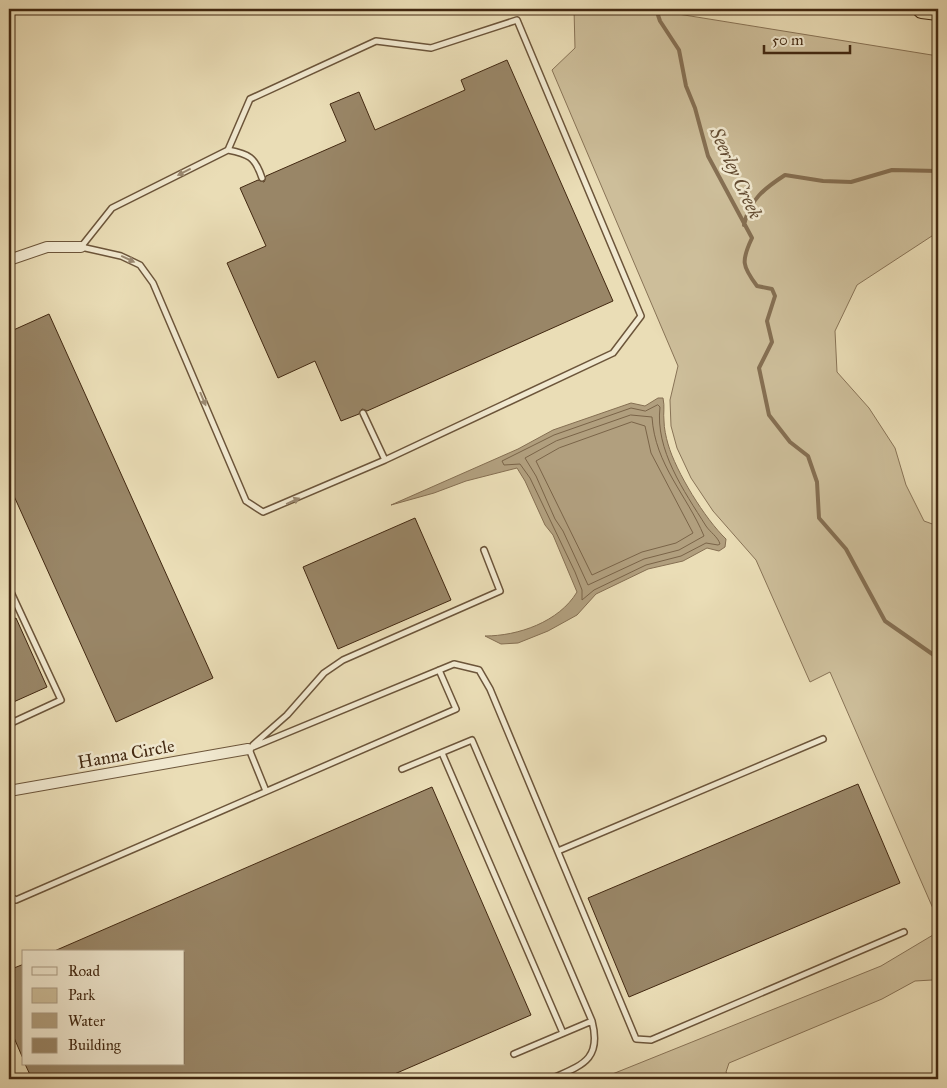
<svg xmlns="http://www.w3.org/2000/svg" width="947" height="1088" font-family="'IM FELL Great Primer',serif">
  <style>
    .green { fill: #cdbe9a; stroke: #887356 }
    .water { fill: #b19f7e; stroke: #856f52 }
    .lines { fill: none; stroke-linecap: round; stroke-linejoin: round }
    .shore { stroke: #7a6448; stroke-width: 1 }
    .stream { stroke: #856f52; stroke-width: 4 }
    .building { fill: #998667; stroke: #422811 }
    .lane-casing { stroke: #6c553a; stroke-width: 8 }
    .street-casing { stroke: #6c553a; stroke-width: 12 }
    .highway-casing { stroke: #422811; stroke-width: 20 }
    .lane { stroke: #f1e9d0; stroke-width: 5 }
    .street { stroke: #f1e9d0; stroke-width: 10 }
    .highway { stroke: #eaddb6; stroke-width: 18 }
    .oneway { fill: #9a8870 }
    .labels { text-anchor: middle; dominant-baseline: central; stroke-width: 5; stroke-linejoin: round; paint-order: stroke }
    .street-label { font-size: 18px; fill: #422811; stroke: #f1e9d0 }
    .water-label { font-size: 19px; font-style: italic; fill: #634c32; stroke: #f1e9d0 }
  </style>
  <rect width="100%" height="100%" fill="#eaddb6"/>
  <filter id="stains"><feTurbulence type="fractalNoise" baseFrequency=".004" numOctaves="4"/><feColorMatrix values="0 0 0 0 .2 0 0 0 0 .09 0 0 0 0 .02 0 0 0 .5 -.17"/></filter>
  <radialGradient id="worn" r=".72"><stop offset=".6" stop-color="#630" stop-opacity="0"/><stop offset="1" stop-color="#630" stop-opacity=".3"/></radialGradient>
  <path class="green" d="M574,9h73l291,47v176l-81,53 -22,46 2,41 32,36 26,40 11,37 18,36 14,5v394l-108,-248 -20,10 -54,-122 -43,-49 -22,-33 -14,-30 -6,-22 -1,-26 8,-34 -126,-296 23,-22z
    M938,932v53l-6,-5 -17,1 -33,18 -153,64 -3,9 4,7h-130l281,-113z"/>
  <path class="water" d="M658,398h5c2,9 0,15 1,23 0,7 2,16 4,23 8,28 37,75 58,95l-1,8 -6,4 -12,-3 -24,13 -35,8 -52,25 -19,21 -29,16 -30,12 -17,1 -16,-8c33,0 74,-14 92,-44l-24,-57 -8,-10 -20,-44 -8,-13 -51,13 -32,12 -43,12 127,-56 35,-19 78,-27 14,3z"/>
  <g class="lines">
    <path class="shore" d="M658,405l2,2c-5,43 24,84 46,119 4,6 12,11 14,18l-2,1 -12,-2 -25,13 -35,9 -52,25 -12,10v-10l-7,-18 -45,-94 -10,-14 -16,1 -2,-4 52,-26 77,-27 14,3z
      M631,415l21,2c3,48 35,78 52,119l-25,14 -35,9 -56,26 -25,-54 -8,-12 -19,-43 -11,-18 31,-17z
      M632,422l13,4 6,27 42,80 -17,10 -34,9 -50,23 -56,-114 23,-13z"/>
    <path class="stream" d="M656,9l4,12 19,29 7,36 9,22 13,48 44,82c-11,23 -10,28 5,48l15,3 3,7 -8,25 5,21 -13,26 10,47 21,27 18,14 9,26 2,36 27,31 39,72 53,37
      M744,225c5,-25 21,-37 41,-50l38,6 28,1 41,-12 46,1"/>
  </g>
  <path class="building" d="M507,60l106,241 -246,110 -5,-2 -3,5 -18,7 -26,-60 -37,17 -51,-115 39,-17 -26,-58 18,-8 6,2 2,-6 80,-35 -16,-37 29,-12 16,38 90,-40 -4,-10z
    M49,314l164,364 -97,44 -107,-237v-153z
    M415,518l36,82 -113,49 -35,-82z
    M16,618l31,69 -38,17v-83z
    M858,784l42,99 -271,114 -41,-99z
    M432,787l99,228 -148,64h-351l-7,-15h159v-112h-132z
    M24,964v97l-15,-35v-56z"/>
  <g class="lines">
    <g class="lane-casing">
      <path id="lane" d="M228,150l22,-51 126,-58 55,7 86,-28 124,296 -28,37 -228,107 -122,52 -17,-11 -93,-218 -13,-18 -19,-9 -40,-9 31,-39 116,-58c21,4 27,7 34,28
        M363,413l22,47
        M9,588l52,112 -52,24
        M253,745l34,-30 37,-42 19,-13 157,-69 -16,-41
        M248,749l206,-85 25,6 11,19 146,350 15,1 253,-108
        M249,749l17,42
        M442,753l121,280
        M402,769l70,-29 120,281c10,39 -10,44 -41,58
        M558,851l265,-112
        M9,896l7,4 440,-191 -17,-39
        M514,1054l78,-33
        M9,1075l2,4"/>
    </g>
    <g class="street-casing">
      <path id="street" d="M9,260l38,-13h34
        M9,791l239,-42"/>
    </g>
    <g class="highway-casing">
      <path id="highway" d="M922,9l16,2"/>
    </g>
    <use href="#lane" class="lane"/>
    <use href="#street" class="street"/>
    <use href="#highway" class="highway"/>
  </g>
  <defs><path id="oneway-solid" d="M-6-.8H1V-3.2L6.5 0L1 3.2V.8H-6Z" transform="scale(1.25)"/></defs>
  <g class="oneway">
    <use href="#oneway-solid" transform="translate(184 172) rotate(153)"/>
    <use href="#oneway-solid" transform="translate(128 259) rotate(25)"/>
    <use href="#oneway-solid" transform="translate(203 399) rotate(67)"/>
    <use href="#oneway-solid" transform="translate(293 501) rotate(-24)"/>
  </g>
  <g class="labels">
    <g class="street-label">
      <text transform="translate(126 754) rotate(-10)">Hanna Circle</text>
    </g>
    <g class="water-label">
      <text transform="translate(736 173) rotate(65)">Seerley Creek</text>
    </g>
  </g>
  <rect width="947" height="1088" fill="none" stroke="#eaddb6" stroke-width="30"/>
  <rect x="10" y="10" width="927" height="1068" fill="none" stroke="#422811" stroke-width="2.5"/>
  <rect x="15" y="15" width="917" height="1058" fill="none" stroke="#422811"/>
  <rect x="22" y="950" width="162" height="115" fill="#f1e9d0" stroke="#ab9c84"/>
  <rect x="32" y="967" width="25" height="8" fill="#f1e9d0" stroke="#ab9c84"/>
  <text x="68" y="976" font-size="15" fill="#422811">Road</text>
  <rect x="32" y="988" width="25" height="15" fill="#cdbe9a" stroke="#ab9c84"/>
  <text x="68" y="1000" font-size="15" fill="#422811">Park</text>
  <rect x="32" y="1013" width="25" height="15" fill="#b19f7e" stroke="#ab9c84"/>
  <text x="68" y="1026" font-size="15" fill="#422811">Water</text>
  <rect x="32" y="1038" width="25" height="15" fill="#998667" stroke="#ab9c84"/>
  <text x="68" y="1050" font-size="15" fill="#422811">Building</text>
  <path d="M764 45v8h86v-8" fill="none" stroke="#422811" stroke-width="2.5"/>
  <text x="772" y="45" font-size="15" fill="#422811" stroke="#f1e9d0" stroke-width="4" paint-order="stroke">50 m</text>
  <rect width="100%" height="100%" filter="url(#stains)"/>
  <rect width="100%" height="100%" fill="url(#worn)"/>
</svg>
